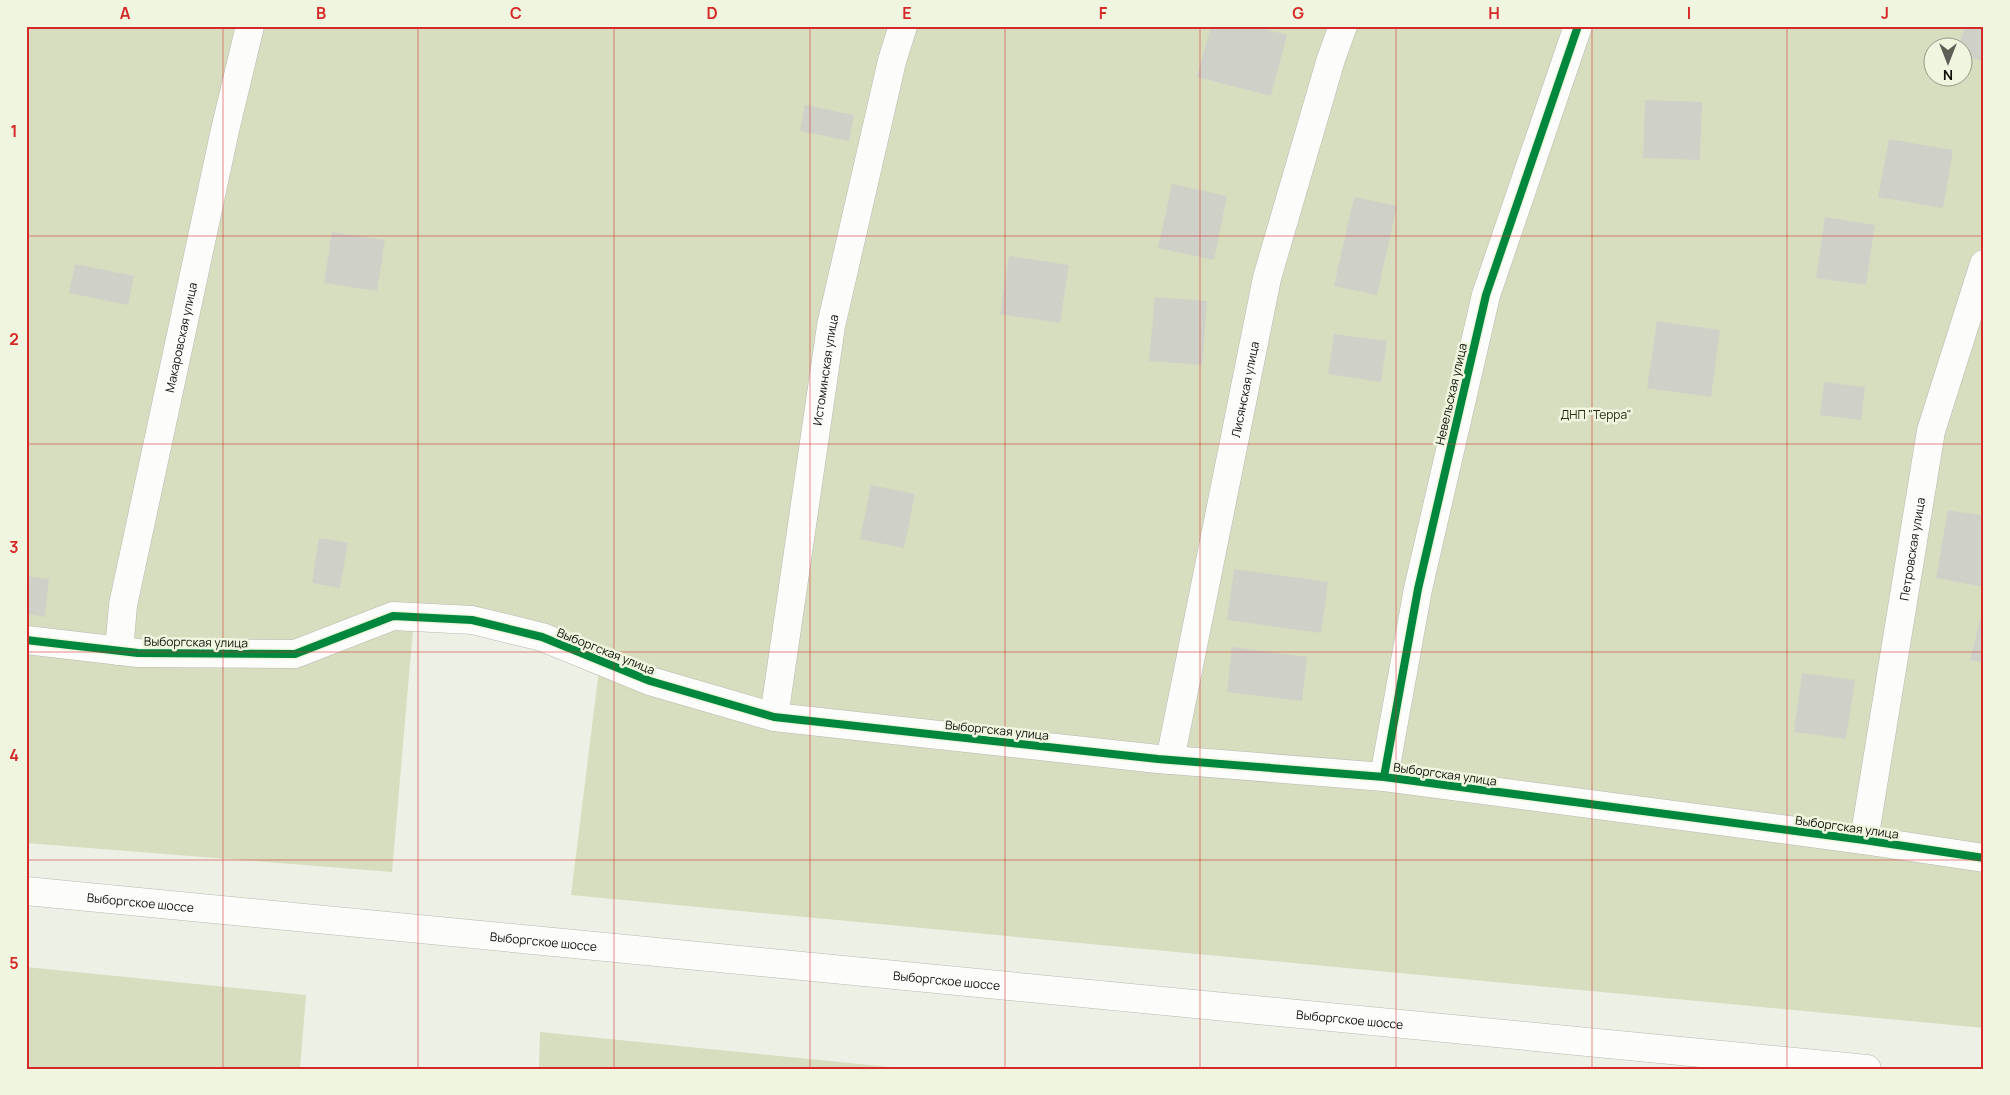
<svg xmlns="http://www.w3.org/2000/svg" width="2010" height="1095" font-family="Manrope,sans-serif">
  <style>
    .green { fill: #d7debf; fill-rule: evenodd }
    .building { fill: #cfd1c8 }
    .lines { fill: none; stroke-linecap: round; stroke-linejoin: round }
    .minor-casing { stroke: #b7b9b0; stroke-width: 29 }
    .primary-casing { stroke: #b7b9b0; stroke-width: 29 }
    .minor { stroke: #fcfdfb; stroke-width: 28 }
    .primary { stroke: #fcfdfb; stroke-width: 28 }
    .cycleway-casing { stroke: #eff5df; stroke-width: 11 }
    .cycleway { stroke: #00873e; stroke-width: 8 }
    .grid { fill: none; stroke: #d62828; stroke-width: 1; stroke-opacity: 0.55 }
    .labels { text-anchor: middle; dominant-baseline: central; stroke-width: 5; stroke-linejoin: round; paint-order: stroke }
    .street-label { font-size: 12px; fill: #0f1109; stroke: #eff5df }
    .park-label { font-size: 12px; fill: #292e0d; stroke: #eff5df }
    .neatline { fill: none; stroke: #d62828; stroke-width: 2 }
    .grid-label { font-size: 16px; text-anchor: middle; font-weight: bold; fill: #d62828 }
  </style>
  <rect width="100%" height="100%" fill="#edf0e4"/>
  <path class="green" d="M26,26h1958v1002l-1413,-133 28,-225 -71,-36 -115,-5 -21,243 -366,-29zM1932,48h30v30h-30z
    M26,967l280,28 -6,74h-274z
    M540,1032l370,37h-371z"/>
  <path class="building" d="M1211,26h42l34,9 -16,61 -74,-19z
    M1965,26h19v35l-22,-6v-7h-3z
    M1645,100l57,2 -2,58 -57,-2z
    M805,105l49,10 -5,26 -49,-10z
    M1889,139l64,11 -10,58 -65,-11z
    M1172,184l55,12 -13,64 -56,-12z
    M1354,197l43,9 -20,89 -43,-9z
    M1825,217l50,8 -9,60 -50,-7z
    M332,232l53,8 -8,51 -53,-8z
    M1009,256l60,9 -9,58 -60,-9z
    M75,264l59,12 -6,29 -59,-12z
    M1155,297l52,4 -5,64 -53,-4z
    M1657,321l63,9 -9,67 -64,-9z
    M1334,334l53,7 -6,41 -53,-8z
    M1824,382l41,5 -4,33 -41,-5z
    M871,485l44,9 -11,54 -44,-9z
    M1948,510l36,6v71l-48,-9z
    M319,538l29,5 -8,45 -28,-5z
    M1234,569l94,13 -7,51 -94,-13z
    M26,576l23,3 -4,38 -19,-3z
    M1983,608h1v55l-14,-3z
    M1232,647l75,10 -5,44 -75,-9z
    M1802,673l53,7 -9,59 -52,-7z"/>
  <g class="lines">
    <g class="minor-casing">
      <g id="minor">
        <path d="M26,640l112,13 157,1 98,-38 79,4 70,17 108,44 124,36 384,42 226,18 480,63 120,18"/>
        <path id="s1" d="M119,651l4,-46 102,-475 25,-104"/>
        <path id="s2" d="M774,717l57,-391 61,-265 11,-35"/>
        <path id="s3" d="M1170,760l97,-482 64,-219 12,-33"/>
        <path d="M1384,777l34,-188 68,-294 92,-269"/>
        <path id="s4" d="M1864,840l67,-409 53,-167"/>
      </g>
    </g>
    <g class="primary-casing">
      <g id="primary">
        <path id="s5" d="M26,891l1841,178"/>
      </g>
    </g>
    <use href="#minor" class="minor"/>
    <use href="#primary" class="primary"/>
    <g class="cycleway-casing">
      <path id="cycleway" d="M26,640l112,13 157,1 98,-38 79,4 70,17 108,44 124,36 384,42 226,18 480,63 120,18
        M1384,777l34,-188 68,-294 92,-269"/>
    </g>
    <use href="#cycleway" class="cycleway"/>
  </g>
  <path class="grid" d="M223,26v1043M418,26v1043M614,26v1043M810,26v1043M1005,26v1043M1200,26v1043M1396,26v1043M1592,26v1043M1787,26v1043M26,236h1958M26,444h1958M26,652h1958M26,860h1958"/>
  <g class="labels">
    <g class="street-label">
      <text stroke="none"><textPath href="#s1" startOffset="320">Макаровская улица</textPath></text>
      <text stroke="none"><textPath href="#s2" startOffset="351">Истоминская улица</textPath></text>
      <text stroke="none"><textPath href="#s3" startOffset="378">Лисянская улица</textPath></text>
      <text transform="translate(1451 394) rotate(-77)">Невельская улица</text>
      <text stroke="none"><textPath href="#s4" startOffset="295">Петровская улица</textPath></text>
      <text transform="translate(196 642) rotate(1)">Выборгская улица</text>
      <text transform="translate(606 651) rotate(22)">Выборгская улица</text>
      <text transform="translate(997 730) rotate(6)">Выборгская улица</text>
      <text transform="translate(1445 774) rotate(8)">Выборгская улица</text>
      <text transform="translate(1847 827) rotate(8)">Выборгская улица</text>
      <text stroke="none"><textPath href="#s5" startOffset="115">Выборгское шоссе</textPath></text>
      <text stroke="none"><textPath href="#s5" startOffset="520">Выборгское шоссе</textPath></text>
      <text stroke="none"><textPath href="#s5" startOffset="925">Выборгское шоссе</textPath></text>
      <text stroke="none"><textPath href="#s5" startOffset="1330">Выборгское шоссе</textPath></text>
    </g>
    <g class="park-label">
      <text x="1596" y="414">ДНП "Терра"</text>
    </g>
  </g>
  <rect width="2010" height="1095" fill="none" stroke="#eff5df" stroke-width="55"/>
  <g transform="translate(1948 62) rotate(180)"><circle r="24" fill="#eff5df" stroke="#959a89"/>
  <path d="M0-4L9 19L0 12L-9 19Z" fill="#5d5f56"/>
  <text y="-8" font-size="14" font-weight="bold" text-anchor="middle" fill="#0f1109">N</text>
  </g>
  <rect x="28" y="28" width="1954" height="1040" class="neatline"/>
  <g class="grid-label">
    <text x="125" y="19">A</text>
    <text x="321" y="19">B</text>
    <text x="516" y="19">C</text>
    <text x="712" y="19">D</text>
    <text x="907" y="19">E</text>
    <text x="1103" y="19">F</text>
    <text x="1298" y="19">G</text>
    <text x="1494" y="19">H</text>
    <text x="1689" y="19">I</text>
    <text x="1885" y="19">J</text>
    <text x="14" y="137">1</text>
    <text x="14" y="345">2</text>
    <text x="14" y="553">3</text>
    <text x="14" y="761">4</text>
    <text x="14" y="969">5</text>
  </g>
</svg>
